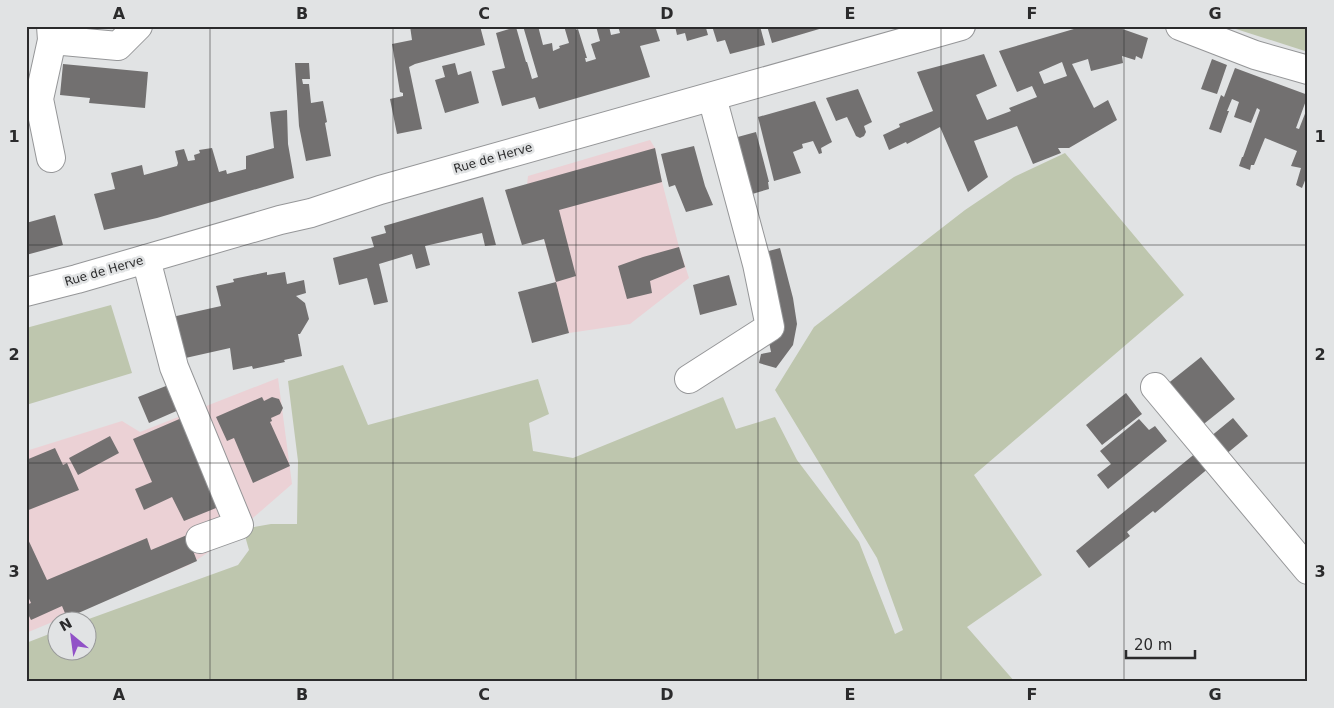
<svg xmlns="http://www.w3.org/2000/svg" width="1334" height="708" font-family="'DejaVu Sans',sans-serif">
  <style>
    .education { fill: #ebd1d5 }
    .green { fill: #bec6ae }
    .building { fill: #727070; fill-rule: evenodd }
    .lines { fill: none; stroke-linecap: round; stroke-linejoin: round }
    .minor-casing { stroke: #959698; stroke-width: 30 }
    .major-casing { stroke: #959698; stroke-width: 30 }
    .minor { stroke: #fff; stroke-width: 28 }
    .major { stroke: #fff; stroke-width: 28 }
    .grid { fill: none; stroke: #2b2b2c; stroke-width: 1; stroke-opacity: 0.55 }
    .labels { text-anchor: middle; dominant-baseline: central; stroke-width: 5; stroke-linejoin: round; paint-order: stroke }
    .street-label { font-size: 12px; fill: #2b2b2c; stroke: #e1e3e4 }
    .neatline { fill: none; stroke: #2b2b2c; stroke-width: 2 }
    .grid-label { font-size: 16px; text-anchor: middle; font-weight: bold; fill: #2b2b2c }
  </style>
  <rect width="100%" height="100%" fill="#e1e3e4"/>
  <path class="education" d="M650,140l5,8 7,34 17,65 10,31 -59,46 -61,9 -25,-94 -17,-54 1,-9z
    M278,378l14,106 -62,54 -41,27 -163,68v-182l96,-30 18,11z"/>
  <path class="green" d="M1235,26h73v26l-72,-23z
    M1065,153l119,142 -210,180 68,100 -75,52 48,55h-989v-39l31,-12 1,19h30v-30h-2l152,-55 11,-15 -6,-21 28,-5h26l1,-63 -10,-80 55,-16 25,60 170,-46 11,35 -20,9 4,28 40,7 150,-61 13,32 39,-12 22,43 62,82 36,92 8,-4 -26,-72 -102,-168 39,-63 151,-117 49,-33z
    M111,305l21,68 -106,32v-77z"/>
  <path class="building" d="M410,26h70l5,19 -70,19 -6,3 13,62 -25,5 -7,-35 13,-3v-3l-3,-1 -8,-48 20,-4z
    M523,26h15l5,19 9,-2 1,8 7,-3 -1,-2 10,-3 -5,-17h11l1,4 2,-1 9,29h-2l1,4 10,-3 -5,-15 9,-3 -4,-15h13l2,9 9,-2 -2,-7h37l5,15 -20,5 10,31 -111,32 -4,-12 -33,9 -10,-35 13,-3 -9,-35 20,-6 10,35h1l5,17 6,-2z
    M675,26h36v1l-5,1 2,7 -21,6 -2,-8 -8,2z
    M712,26h48l5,19 -35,9 -5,-14 -8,2z
    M767,26h59v1l-54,16z
    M1084,26h30l34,12 -6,21 -6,-3 -1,4 -13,-4 1,7 -32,8 -3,-12 -16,5 22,44 14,-8 9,20 -48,28h-11l3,5 -28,11 -16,-38 -43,15 14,36 -20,15 -28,-65 -33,17 -1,-2 -17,8 -6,-15 17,-8 -1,-3 34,-13 -16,-39 67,-18 13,32 -21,9 11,25 24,-9 -2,-3 28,-11 -5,-11 -15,6 -18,-41zM1062,62l5,14 -23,8 -5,-12z
    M1212,59l15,6 -10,29 -16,-5z
    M295,63h14l1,16h-8l1,5h6l2,19 12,-2 4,21 -2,1 6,33 -25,5 -7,-35z
    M455,63l3,12 13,-4 8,32 -34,10 -10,-33 10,-3 -3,-11z
    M63,64l85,8 -3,36 -56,-5 1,-5 -30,-3z
    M1235,68l73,27 -12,33 3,1 9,-23v67l-6,15 -6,-3 5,-17 -10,-2 6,-15 -32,-13 -11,27h-3l-1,5 -11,-4 3,-9h1l17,-47 -3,-2 -6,15 -17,-6 5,-15 -7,-3 -5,12h2l-8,22 -12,-4 12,-34 3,2z
    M858,89l14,33 -8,4 2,6 -2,4 -4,2 -4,-2 -9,-19 -11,4 -10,-23z
    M815,101l17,41 -11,6 1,5 -3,1 -6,-13 -11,3 1,4 -10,4 8,21 -27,8 -16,-64z
    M287,110l1,34 6,34 -137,40 -53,12 -10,-36 21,-5 -4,-16 31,-8 2,10 33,-9 1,-3 -3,-12 9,-2 4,12 7,-1 -1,-5 6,-2 -1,-3 13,-2 7,24 7,-2 1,4 19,-5v-13l28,-8 -4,-36z
    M756,132l13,50h-1l1,7 -20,6 -15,-57z
    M694,146l11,40 8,19 -27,7 -11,-27 -6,2 -8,-33z
    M655,148l7,34 -103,28 17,66 -20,6 -12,-43 -22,6 -17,-55z
    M483,197l13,48 -11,1 -3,-13 -57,13 5,19 -14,4 -4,-15 -33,10 9,38 -14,3 -7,-27 -28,7 -6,-27 41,-11 -3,-10 15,-4 -2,-7z
    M55,215l8,30 -37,10v-32z
    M679,247l6,20 -35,14 2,12 -25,6 -9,-33 25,-9z
    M780,248l13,50 4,26 -4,21 -17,23 -17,-5 2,-9 10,-2 -2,-10 -8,-89z
    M267,272v3l18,-3 2,12 17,-4 2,13 -10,3 9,7 4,16 -9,15h-2l4,22 -18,4 1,2 -32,7 -1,-3 -19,4 -3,-22 -49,11 -9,-42 49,-11 -5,-20 18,-4 -1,-3z
    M729,275l8,30 -37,10 -7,-30z
    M556,282l13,51 -37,10 -14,-51z
    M1201,357l34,42 -35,28 -34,-42z
    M171,384l10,25 -32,14 -11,-26z
    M1126,393l16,21 -40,31 -16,-20z
    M262,397l2,4 8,-4 7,2 4,9 -3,6 -9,4 1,3 -2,1 20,44 -37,17 -19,-45 -7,3 -11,-24z
    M184,417l37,89 -37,15 -12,-24 -28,13 -9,-21 17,-7 -19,-43z
    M1233,418l15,18 -23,19 -15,-18z
    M1139,419l10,11 6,-4 12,15 -59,48 -11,-14 14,-11 -11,-13z
    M110,436l9,17 -41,22 -9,-17z
    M55,448l8,17 4,-2 12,27 -53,21v-51z
    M1197,452l13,15 -55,46 -2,-2 -26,21 3,4 -41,32 -13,-17z
    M26,535l21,45 100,-42 4,12 36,-15 10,26 -130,57 -5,-12 -31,14 -5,-10v-5l5,-2 -5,-11z"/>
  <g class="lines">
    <g class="minor-casing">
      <path id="minor" d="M1180,26l75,29 53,15
        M52,40l66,6 20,-20
        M51,158l-12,-59 13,-59 -1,-14
        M146,259l28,108 65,158 -39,14
        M689,379l81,-52 -13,-63 -45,-167
        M1155,387l153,183"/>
    </g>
    <g class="major-casing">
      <path id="major" d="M26,292l51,-13 203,-59 31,-7 69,-23 581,-164"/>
    </g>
    <use href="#minor" class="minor"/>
    <use href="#major" class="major"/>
  </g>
  <path class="grid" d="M210,26v656M393,26v656M576,26v656M758,26v656M941,26v656M1124,26v656M26,245h1282M26,463h1282"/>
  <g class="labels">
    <g class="street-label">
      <text transform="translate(493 158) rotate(-16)">Rue de Herve</text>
      <text transform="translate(104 271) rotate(-16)">Rue de Herve</text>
    </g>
  </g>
  <rect width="1334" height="708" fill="none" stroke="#e1e3e4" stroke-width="55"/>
  <g transform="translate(72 636) rotate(331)"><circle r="24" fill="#e1e3e4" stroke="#98999a"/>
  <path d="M0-4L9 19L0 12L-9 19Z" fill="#9151c7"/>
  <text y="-8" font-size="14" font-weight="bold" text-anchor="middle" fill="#2b2b2c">N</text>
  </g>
  <path d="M1126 650v8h69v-8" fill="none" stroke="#2b2b2c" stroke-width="2.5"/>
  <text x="1134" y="650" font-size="15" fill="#2b2b2c" stroke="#e1e3e4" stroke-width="4" paint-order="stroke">20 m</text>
  <rect x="28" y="28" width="1278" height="652" class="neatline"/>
  <g class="grid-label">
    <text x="119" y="19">A</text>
    <text x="302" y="19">B</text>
    <text x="484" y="19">C</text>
    <text x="667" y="19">D</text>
    <text x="850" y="19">E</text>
    <text x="1032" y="19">F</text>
    <text x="1215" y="19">G</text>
    <text x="14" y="142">1</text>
    <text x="1320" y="142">1</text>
    <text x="14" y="360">2</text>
    <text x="1320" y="360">2</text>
    <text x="14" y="577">3</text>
    <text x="1320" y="577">3</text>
    <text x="119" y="700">A</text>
    <text x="302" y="700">B</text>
    <text x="484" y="700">C</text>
    <text x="667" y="700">D</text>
    <text x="850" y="700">E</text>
    <text x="1032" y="700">F</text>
    <text x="1215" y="700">G</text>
  </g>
</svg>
